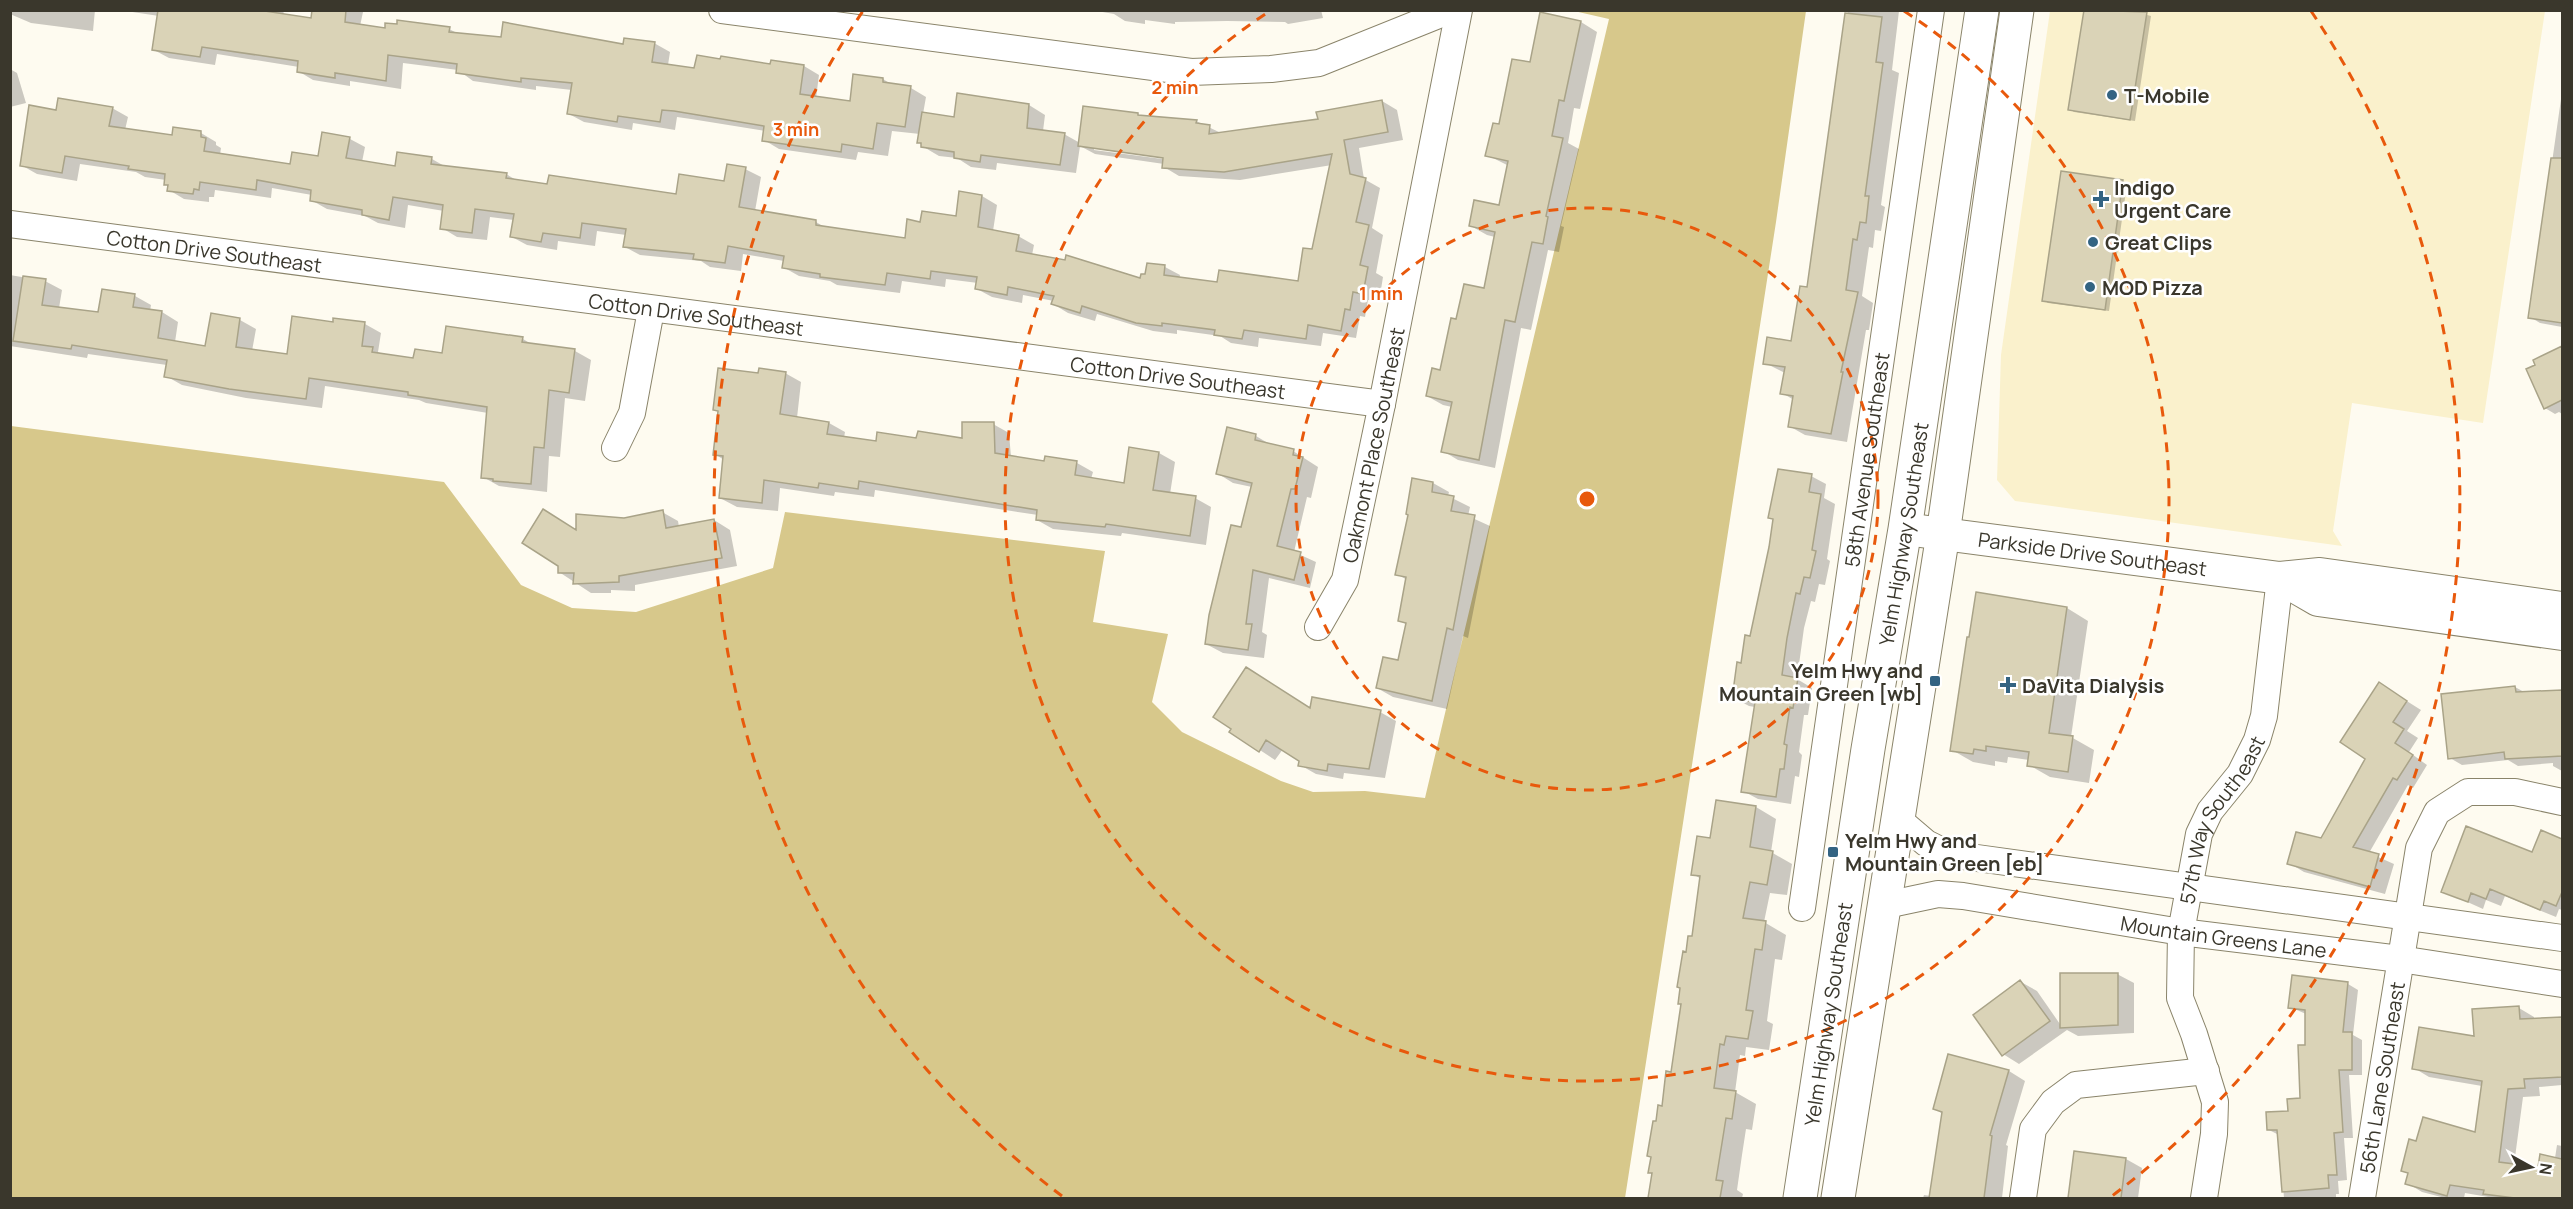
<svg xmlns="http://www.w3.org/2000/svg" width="2573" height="1209" font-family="Manrope,sans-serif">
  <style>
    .built { fill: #faf1cc }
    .green { fill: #d7c88b }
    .shadow { fill: #0003; fill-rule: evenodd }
    .building { fill: #dad3b7; stroke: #a9a388; stroke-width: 1.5 }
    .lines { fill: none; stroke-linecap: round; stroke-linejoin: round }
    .minor-casing { stroke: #8a846a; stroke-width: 28 }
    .tertiary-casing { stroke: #8a846a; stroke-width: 34 }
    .secondary-casing { stroke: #8a846a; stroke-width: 35 }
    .minor { stroke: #fff; stroke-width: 26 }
    .tertiary { stroke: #fff; stroke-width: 32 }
    .secondary { stroke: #fff; stroke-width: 33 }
    .ring { fill: none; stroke: #e8590c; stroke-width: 3; stroke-dasharray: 10 8 }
    .poi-dot { fill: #336382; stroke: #fff; stroke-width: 2 }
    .labels { text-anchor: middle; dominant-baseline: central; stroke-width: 5; stroke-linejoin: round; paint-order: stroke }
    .poi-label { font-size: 20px; font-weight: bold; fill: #3a372c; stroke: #fff; text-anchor: start }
    .street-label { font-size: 20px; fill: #3a372c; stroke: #fff }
    .centre { fill: #e8590c; stroke: #fff; stroke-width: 3 }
    .ring-label { font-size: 18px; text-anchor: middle; font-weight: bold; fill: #e8590c; stroke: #fff; stroke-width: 5; stroke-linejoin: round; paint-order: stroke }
  </style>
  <rect width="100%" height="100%" fill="#fefbf0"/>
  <path class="built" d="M2050,11h495l-62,412 -131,-20 -19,128 9,15 -327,-45 -18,-21 4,-125z"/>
  <path class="green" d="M1574,11h232l-30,211 -151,976h-1614v-772l433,56 77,103 51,23 64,4 137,-44 12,-56 320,39 -12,71 75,12 -16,68 30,30 99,49 32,11 52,-1 60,7 184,-779z"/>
  <path class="shadow" d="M10,10h85l-2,21 -62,-8 -21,-9z
    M119,10h165l-1,6 29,4 2,-10h47l2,2 -3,14 26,4 63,-1 10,5 166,12 29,-3 16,9 -2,13 28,5 108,-4 15,9 -3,23 35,4 32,-23 11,7 17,2 15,9 -3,17 32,4 74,-13 16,10 -2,16 21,3 16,9 58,-28 4,2 54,4 27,13 97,-14 62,-19 15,9 6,30 -44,8 5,31 16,9 -8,40 11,7 -7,38 7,4 -4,25 -11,-2 -3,17 -5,-1 -4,22 -33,-5 -2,13 -62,-8 -1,9 -27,-4 -11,-7 -43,-6v4l-24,-3 -56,-17 -2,7 -27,-8 -15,-9 1,-3 -31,-6 -1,8 -30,-6 -15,-8 1,-6 -32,-4 -1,8 -43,-6 -2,12 -63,-8 -7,-4 -31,-5 -16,-9 1,-6 -41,-7 -2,17 -31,-4 -9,-6 -61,-6 -15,-8 1,-12 -29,-4 -2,15 -37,-5 -1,9 -30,-5 -15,-8 2,-17 -24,-3 -3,23 -30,-3 -15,-9 2,-17 -36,-6 -3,23 -27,-5 -13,-7 -38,-7 -16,-9 1,-5 -40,-7 -1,10 -56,-8 -1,7h-5v5l-25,-3 -15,-9 -3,-10 -21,-3 -9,-5 -56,-8 -3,17 -40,-7 -16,-9 36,-54 55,-3 16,9 -3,13 49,7 27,-4 15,9v3l5,3 -1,7 71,10 28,-7 31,-19 15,8 -3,15 34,6 3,-15 33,6 14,8 60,7 12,7 31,5 129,10 48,-13 19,-14 16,8 -6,34 61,11 10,6 80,11 15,-16 36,-5 25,-22 15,9 -4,26 25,5 16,9 -2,10 110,25 23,-13 15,8 -1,4 39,5 81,-1 15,-32 18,-86 -92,15 -61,-4 -15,-9v-3l-69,-10 -15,-8 -4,27 -79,-10 -1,7 -25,-3 -14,-9 -18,-2 -17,-10 -3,-4 1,-8 -28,-3 -4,25 -30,-4 -2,8 -77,-11 -15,-9 1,-9 -74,-12 -14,-2 -2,13 -42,-7 -1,7 -48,-8 -15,-8 3,-24 -36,-4v4l-63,-9 -15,-11 -55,-7 -2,26 -51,-8v5l-37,-6 -15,-9 1,-4 -82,-13 -2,11 -46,-7 -15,-8 5,-34zM1094,147l76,10v3l-76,-10z
    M1091,10h230l2,8 -35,6 -3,-2 -58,-1 -52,1v2l-30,-4v4l-20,-3 -11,-7z
    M1848,10h54l-3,1 -7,59 7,3 -18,132 4,2 -4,24 -6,-1 -2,18 -4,-1 -7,49 11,7 -4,27h-3l-19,112 -42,-7 -16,-9 5,-26 -12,-7 3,-20 -20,-10 28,-21 15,-53z
    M2085,10h42l24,6 -16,105 -61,-9 -4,-3z
    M1541,14l40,8 16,10 -17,77 -6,-1 -6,35 11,6 -18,77 3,1 -5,25 -11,-2 -17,80 -10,-2 -26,140 -37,-8 -15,-9 9,-44 -9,-2 -16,-9 14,-24 17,-51 27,-31 10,-53 -8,-2 -16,-9 29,-20 9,-40 -22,-11 44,-91z
    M10,69l7,4 9,30 -16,4z
    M2562,92v235l-22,-4 -10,-6z
    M2123,181l4,3 -18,127 -61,-8 -4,-3z
    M10,275l35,6 17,9 -3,18 41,6 3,-23 32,5 16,9 -1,6 12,1 16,10 -3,20 31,5 34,-27 16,9 -4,22 36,5 46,-33 31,1 16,9 -3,19 6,3 31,4 108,-20 10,6 42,6 16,9 -6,41 -20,-3 -5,59 -11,-1 -2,36 -48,-6 -16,-9 5,-64 -62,-10 -7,-3 -94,-14 -3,22 -76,-10 -64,-13 -16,-9 1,-11 -79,-11 -1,4 -77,-12z
    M2562,347v67l-3,-2 -4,2 -10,-6 -10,-48z
    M785,373l16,9 -4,36 32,5 16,9 -1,6 33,5 87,-4 29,-15 16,9 2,24 35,6h31l16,9 -2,7 34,5 34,-31 16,9 -5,32 25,4 16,9 -5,38 -84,-12 -1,3 -68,-7 -16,-9 1,-5 -163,-25 -1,7 -39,-5 -1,4 -54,-8 -2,23 -41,-4 -17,-9 4,-38 -9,-6 4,-42 -4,-3 45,-34z
    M1228,429l28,7 17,10 20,5 25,16 -7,31 -4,-1 -13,55 22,10 -6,26 -41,-10 -7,54 5,3 -3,23 -41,-5 -17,-9 36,-115 10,-42 -19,-4 -16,-10z
    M1811,476l15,8 -2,14 11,6 -8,55 3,2 -5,24 -6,-1 -4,18 -4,-1 -7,27 -7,51 15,9 -4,27h-4l-5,37 3,3 -3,22 -4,-1 -4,28 -33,-5 -15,-8 12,-84 -6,-1 -15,-8 17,-60 19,-91 4,-27 -4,-3z
    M1433,483l16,9 -1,4 22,11 -2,9 22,10 -22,112 -5,-2 -16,73 -54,-12 -16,-9 22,-26 8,-37 -7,-5 7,-40 -10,-6z
    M662,512l16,9 1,6 35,-7 16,10 7,36 -102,19v6l-24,-1v3h-20l-32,-21 18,-40z
    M2067,608l21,13 -17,116 23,13 -5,33 -39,-6 -21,-12v-5l-21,-3 -1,6 -12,-2v5l-22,-4 -21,-12z
    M2515,687l11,6 36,-2v80l-9,-5v-3l-35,3 -10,-6 -46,5 -12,-7z
    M2394,693l27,17 -14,21 11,7 -9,14 18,13 -14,23 -5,-3 -39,68 25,11 -9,30 -81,-22 -15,-9 32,-23 46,-81z
    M1380,712l16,9 -11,57 -41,-5 -1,6 -27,-5 -16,-9 1,-4 -18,-12 -8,11 -44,-29z
    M1717,802l39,5 20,12 -5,33 21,12 -5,31 -17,-2 -6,29 22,13 -4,25 -7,-1 -8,62 6,3 -4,26 -23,-3 -1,9 -5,-1 -5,37 21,12 -4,26 -6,-1 -4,26 -5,35 6,4 -1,4h-93l4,-24 -3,-2 7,-49 15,-49 11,-69 4,-52 6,-15 8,-59 -8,-5 19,-34z
    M2542,832l20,8v70l-3,-1 -3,8 -51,-21 -4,10 -15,-6 -3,9 -40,-18 90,-38z
    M2117,974l17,9v50l-56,3 -11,-6 -48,34 -16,-10 18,-72 16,9 25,36z
    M2348,984l10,6 -5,45 9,5v35h-13l4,63h-9l3,42 -9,1 1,13h-3v4h-52l-5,-63 -10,-5 33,-30 5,-53 -1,-33 -16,-7z
    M2519,1008l15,9v3l28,-2v67l-23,2 1,9 -17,1 -9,68 25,3 16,-10 2,-13 5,1v52h-68l-29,-5 -1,5h-19l-23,-6 -15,-9 2,-9 -7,-4 15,-27 59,-10 6,-47 -53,-9 -15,-9 61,-30z
    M1949,1056l60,15 16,10 -19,64 2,1 -6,52h-79l1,-3 7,1 12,-82 -8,-5z
    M2075,1153l51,6 16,9 -4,30h-69z"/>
  <path class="building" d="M158,10h100l53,8 1,-8h34l-1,12 40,6v-5l12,1v-4l53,7 -1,5 52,5 2,-15 120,22 1,-6 31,4 -3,20 42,6 3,-13 23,4 1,-3 49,8 1,-4 33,5 -4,29 50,7 3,-27 30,4v4l28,4 -6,41 -28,-4 -4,26 -31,-5 -1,8 -79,-11 2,-15 -90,-15 -12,-1 -2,12 -42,-6 -1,6 -50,-8 5,-31 -51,-5v4l-65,-9 1,-9 -69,-9 -2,26 -51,-8v5l-38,-6 1,-11 -96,-14 -2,10 -48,-7z
    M2084,10l63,2 -17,108 -62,-10z
    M1540,12l41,9 -17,80 -5,-1 -7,36 11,2 -17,78 2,1 -5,27 -11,-2 -17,80 -10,-2 -26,140 -38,-8 11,-50 -26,-6 6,-28 8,2 11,-52 5,1 8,-35 20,4 11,-56 -26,-6 5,-26 25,5 9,-44 -23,-5 8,-33 6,1 13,-65 18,3z
    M1845,13l37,4 -6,45 7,1 -18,133h4l-3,27 -6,-1 -3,18 -4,-1 -7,51 12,2 -17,80h2l-12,62 -43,-7 5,-31 -13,-2 5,-27 -22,-3 4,-27 24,4 9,-55 7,1z
    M957,93l72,11 -2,24 38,5 -5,32 -79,-10 -1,7 -26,-4v-6l-33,-5v-4h-4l5,-31 32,5z
    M58,98l55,9 -4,19 63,9 1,-8 28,4v6l5,1 -2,13 86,13 2,-12 26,4 4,-24 28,5 -4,21 49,8 2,-14 35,5 -1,7 76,9 -1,5 41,6 2,-9 127,19 3,-20 45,7 3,-17 19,3 -7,40 77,13v5l89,13 2,-19 13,3 2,-11 34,5 3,-25 23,4 -4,32 41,8 -3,16 49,9 1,-5 74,23 1,-4h4l2,-11 18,2 -1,10 53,7 2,-12 79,11 5,-33 9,1 20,-95 -108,18 -62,-4 1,-10 -85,-12 5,-40 55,7v2l59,5 -1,3 14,2 -1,9 109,-15 -2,-7 66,-12 6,32 -44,8 6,34 16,4 -10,44 13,3 -9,40 8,2 -5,27 -10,-2 -3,18 -5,-1 -4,22 -33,-6 -2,14 -62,-9 -2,9 -28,-4 1,-5 -53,-7v3l-26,-3 -54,-17 -2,7 -29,-9 3,-8 -46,-9 -1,8 -32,-6 2,-12 -46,-6 -1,8 -43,-6 -2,12 -65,-8v-3l-38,-6 2,-12 -56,-10 -3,17 -32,-4 1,-5 -71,-7 3,-18 -44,-6 -2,15 -37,-5 -2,9 -31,-5 4,-23 -39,-5 -3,24 -32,-4 3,-24 -50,-8 -4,23 -27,-5v-5l-52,-9 1,-11 -54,-10 -1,10 -56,-8 -1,8 -5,-1 -1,5 -26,-3 1,-6h-4l1,-11 -37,-5 1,-3 -64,-10 -3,17 -42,-7 9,-61 27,5z
    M2551,158h11v165l-34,-5z
    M2061,171l62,9 -18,130 -63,-9z
    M23,276l23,3 -4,26 56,7 4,-23 33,5 -2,13 29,4 -4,27 47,8 6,-33 29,5 -4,29 51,7 5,-38 41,6v-4l32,4 -3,24 11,1 -1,5 41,6 2,-9 27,4 4,-27 77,11 -1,5 53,7 -6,44 -20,-3 -5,58 -10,-1 -3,37 -38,-3v-2l-12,-1 6,-71 -79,-12v-3l-99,-14 -3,21 -77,-10 -65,-12 3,-17 -95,-15 -1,4 -58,-8z
    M2562,346v54l-18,9 -18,-40 9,-4 -2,-5z
    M718,368l40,5 1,-5 27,4 -6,42 49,8 -2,12 49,7 1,-9 39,6 2,-7 44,7v-16h32l1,31 49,8 1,-5 32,5 -2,14 49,8 5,-36 30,5 -6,38 43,6 -6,40 -84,-12 -1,3 -69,-7 1,-10 -178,-29 -1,8 -39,-6 -1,5 -54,-8 -2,23 -43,-5 4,-42 -10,-1 5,-44 -5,-1z
    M1227,427l29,7 -1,6 39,9 -1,6 10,2 -8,32h-4l-14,57 24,6 -7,28 -41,-10 -7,54h6l-4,26 -43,-6 4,-29 22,-90 10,2 11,-44 -36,-9z
    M1778,469l34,5 -3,18 12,2 -9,56 4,1 -6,27 -6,-1 -4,17 -4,-1 -9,45 -5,37 16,3 -5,30 -3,-1 -6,37 3,1 -3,24h-4l-4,28 -35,-5 14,-90 -23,-3 5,-37 4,1 4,-28 5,1 19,-89 4,-28 -5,-1z
    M1412,478l21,4 -1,10 22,4 -3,15 24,4 -22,115 -6,-2 -15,73 -56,-13 7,-31 15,3 8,-37 -8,-2 8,-44 -11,-2 13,-60 -2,-1z
    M543,509l33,21v-16l48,4 39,-8 3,18 48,-9 8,39 -103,18v6l-46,2 1,-11h-16v-7l-36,-23z
    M1976,592l91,15 -18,126 24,3 -5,36 -41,-6 2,-14 -43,-6v5l-12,-2 -1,5 -23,-3 17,-114h2z
    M1246,667l64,41 2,-11 69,13 -12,59 -41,-5 -1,7 -29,-5 1,-5 -33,-21 -7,12 -30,-20 2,-3 -18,-12z
    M2379,682l28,19 -14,21 11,7 -9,14 18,12 -16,25 -4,-2 -40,69 26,7 -9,33 -83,-23 9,-32 25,6 44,-79 -25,-17z
    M2515,686l1,6 46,-2v66l-57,3 -1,-7 -56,7 -7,-65z
    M1716,800l40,6 -6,41 23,4 -6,34 -17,-3 -7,36 23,3 -4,29 -7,-1 -9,61 7,1 -5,28 -22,-3 -2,9 -4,-1 -6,44 22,3 -4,28 -6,-1 -4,25 -6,37 7,1 -3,17h-72l4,-25h-4l3,-16 -4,-1 6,-35h3l2,-16 4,1 4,-35 5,1 10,-68h-3l2,-16 -3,-1 6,-36 3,1 2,-16h4l8,-60 -9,-1 6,-39 13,2z
    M2466,826l66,26 9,-22 21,9v53l-6,14 -12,-5 -4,9 -50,-21 -4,10 -15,-6 -3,9 -27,-10z
    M2060,973h58v52l-58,3z
    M2292,975l56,7 -5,50h9v38h-13l4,62 -9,1 3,42h-9l1,13 -47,4 -5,-62h-10l-1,-18 22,-1 -1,-12 13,-1 -2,-53h7v-35l-17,-2z
    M2020,980l30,41 -48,35 -29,-41z
    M2519,1006l1,13 42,-2v60l-38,2 1,9 -17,1 -9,73 39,5 2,-13 22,5v39h-47l-32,-4 1,-4 -34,-5 -3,11 -42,-12 3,-11 -7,-2 8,-32 7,2 7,-24 52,15 7,-51 -70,-12 7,-42 55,9 -2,-27z
    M1948,1054l61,16 -19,65 2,1 -8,62h-55l13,-86 -9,-3z
    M2074,1151l52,7 -5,40h-53z"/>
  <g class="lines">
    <g class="minor-casing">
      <g id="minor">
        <path d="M722,10l469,62 80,-3 48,-6 132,-53"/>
        <path id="s1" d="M10,224l1372,180"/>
        <path d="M615,448l17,-35 19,-103"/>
        <path id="s2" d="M1318,627l27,-47 37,-176 77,-394"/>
        <path d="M1899,820l27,23 22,11 614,84"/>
        <path id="s3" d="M1886,905l52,-11 25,2 218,36 219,27 162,25"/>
        <path id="s4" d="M1802,908l129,-898"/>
        <path d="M2023,1198l10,-69 20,-27 23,-17 130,-14"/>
        <path id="s5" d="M2204,1198l10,-64 1,-32 -21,-68 -14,-36 1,-66 18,-98 11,-23 30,-37 17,-34 7,-24 16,-138"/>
        <path id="s6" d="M2362,1198l57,-350 18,-36 31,-20h47l47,10"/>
      </g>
    </g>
    <g class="tertiary-casing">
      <g id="tertiary">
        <path id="s7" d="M1905,529l375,49 40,-4 242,34"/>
        <path d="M2280,578l38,22 244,34"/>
      </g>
    </g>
    <g class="secondary-casing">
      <g id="secondary">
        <path id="s8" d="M1800,1198l68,-449 37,-220 77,-519"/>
        <path d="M1838,1198l105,-664 74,-524"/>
      </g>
    </g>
    <use href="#minor" class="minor"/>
    <use href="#tertiary" class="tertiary"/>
    <use href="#secondary" class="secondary"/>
  </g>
  <g class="ring">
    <circle cx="1587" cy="499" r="291"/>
    <path d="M1904 11A582 582 0 1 1 1270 11"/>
    <path d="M1062 1196A873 873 0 0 1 863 11M2311 11A873 873 0 0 1 2112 1196"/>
  </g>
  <g class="poi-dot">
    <circle cx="2112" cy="95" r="6"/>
    <path d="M2098 190h6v6h6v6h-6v6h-6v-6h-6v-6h6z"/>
    <circle cx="2093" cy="242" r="6"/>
    <circle cx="2090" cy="287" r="6"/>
    <rect x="1929" y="675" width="12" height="12" rx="3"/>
    <path d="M2005 676h6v6h6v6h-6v6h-6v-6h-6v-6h6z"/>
    <rect x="1827" y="846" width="12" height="12" rx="3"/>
  </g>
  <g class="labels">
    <g class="poi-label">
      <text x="2124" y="95">T-Mobile</text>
      <text x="2114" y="187">Indigo<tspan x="2114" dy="23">Urgent Care</tspan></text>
      <text x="2105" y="242">Great Clips</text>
      <text x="2102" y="287">MOD Pizza</text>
      <text x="1923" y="670" text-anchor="end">Yelm Hwy and<tspan x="1923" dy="23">Mountain Green [wb]</tspan></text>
      <text x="2022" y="685">DaVita Dialysis</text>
      <text x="1845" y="840">Yelm Hwy and<tspan x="1845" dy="23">Mountain Green [eb]</tspan></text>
    </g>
    <g class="street-label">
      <text stroke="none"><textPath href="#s1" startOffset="206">Cotton Drive Southeast</textPath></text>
      <text stroke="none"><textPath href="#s1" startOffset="692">Cotton Drive Southeast</textPath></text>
      <text stroke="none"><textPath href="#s1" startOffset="1178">Cotton Drive Southeast</textPath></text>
      <text stroke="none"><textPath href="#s2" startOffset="192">Oakmont Place Southeast</textPath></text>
      <text stroke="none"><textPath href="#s4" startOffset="453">58th Avenue Southeast</textPath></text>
      <text stroke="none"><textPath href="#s8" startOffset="672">Yelm Highway Southeast</textPath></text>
      <text stroke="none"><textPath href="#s7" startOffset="189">Parkside Drive Southeast</textPath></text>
      <text stroke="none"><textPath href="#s5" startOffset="394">57th Way Southeast</textPath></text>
      <text stroke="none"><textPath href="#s3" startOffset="342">Mountain Greens Lane</textPath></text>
      <text stroke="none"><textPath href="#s8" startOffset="186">Yelm Highway Southeast</textPath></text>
      <text stroke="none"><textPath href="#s6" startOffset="122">56th Lane Southeast</textPath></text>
    </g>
  </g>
  <circle cx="1587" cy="499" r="9" class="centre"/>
  <g class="ring-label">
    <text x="1175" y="94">2 min</text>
    <text x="796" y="136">3 min</text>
    <text x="1381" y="300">1 min</text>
  </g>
  <rect width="2573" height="1209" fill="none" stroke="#3a372c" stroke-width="24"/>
  <g transform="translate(2531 1167) rotate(98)" stroke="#ffffff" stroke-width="4.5" paint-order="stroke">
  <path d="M0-4.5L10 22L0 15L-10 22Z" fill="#3a372c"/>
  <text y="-9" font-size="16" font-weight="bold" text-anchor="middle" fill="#3a372c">N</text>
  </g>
</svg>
